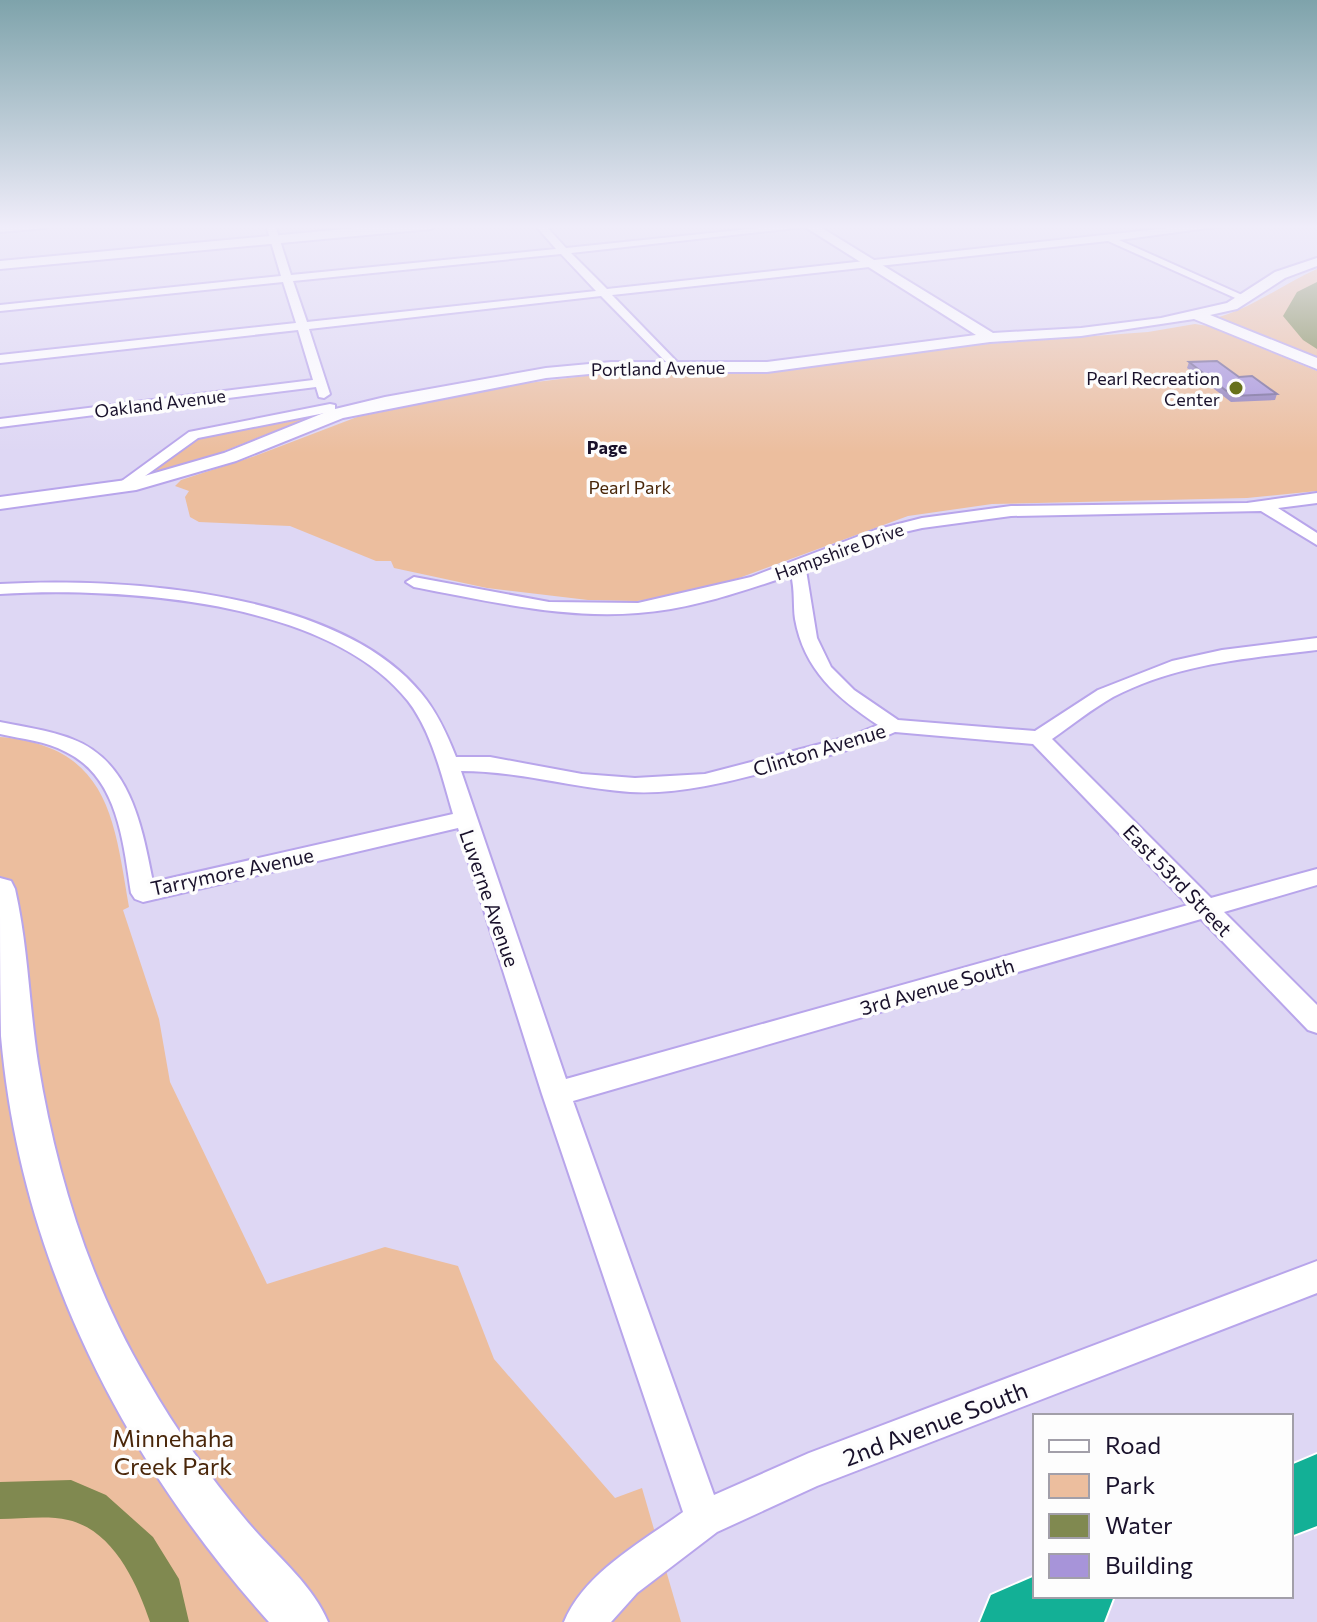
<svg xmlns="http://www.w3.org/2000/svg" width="1317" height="1622" font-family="Commissioner,sans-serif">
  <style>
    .green { fill: #ecbe9e }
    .water { fill: #808950 }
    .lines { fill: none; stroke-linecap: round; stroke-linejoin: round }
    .minor-casing { stroke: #b8a5eb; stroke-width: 4 }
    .tertiary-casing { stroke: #b8a5eb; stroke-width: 4 }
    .motorway-casing { stroke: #fff; stroke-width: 4 }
    .minor { fill: #fff; fill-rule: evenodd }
    .tertiary { fill: #fff; fill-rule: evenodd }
    .motorway { fill: #13b096; fill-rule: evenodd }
    .wall { fill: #907fbb }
    .building { fill: #a794d9; stroke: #756898; stroke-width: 2 }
    .poi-dot { fill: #67711a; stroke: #fdfdfd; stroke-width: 3 }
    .labels { text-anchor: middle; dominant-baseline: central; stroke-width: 7; stroke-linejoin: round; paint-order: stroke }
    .far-street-label { font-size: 18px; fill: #19112b; stroke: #fdfdfd }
    .far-poi-label { font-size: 18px; fill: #19112b; stroke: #fdfdfd; text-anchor: end }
    .far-neighbourhood-label { font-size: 18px; font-weight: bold; fill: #19112b; stroke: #fdfdfd }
    .far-park-label { font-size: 18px; fill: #492609; stroke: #fdfdfd }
    .street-label { font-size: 20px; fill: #19112b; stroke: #fdfdfd }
    .near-street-label { font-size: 24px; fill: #19112b; stroke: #fdfdfd }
    .near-park-label { font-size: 24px; fill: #492609; stroke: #fdfdfd }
  </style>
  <rect width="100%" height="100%" fill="#ded7f4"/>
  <path class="green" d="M1317,269v90l-96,-38 -2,-4c35,-10 64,-33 98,-48z
    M1195,324l13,2 109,45v120l-70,7 -255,6 -84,12 -169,62 -67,18 -35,5 -49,-1 -101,-12 -93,-20 -3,-7h-15l-86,-35 -91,-4 -9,-5 -5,-20 4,-6 -14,-5 6,-6 74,-24 102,-39 155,-32 105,-13h161l195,-27 175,-13z
    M313,416l-119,47 -42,9 44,-33 10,-3z
    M0,737c109,9 114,82 129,170l-6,3 36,109 11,63 97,202 118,-37 73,19 36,93 121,139 27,-10 39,134h-681z"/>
  <path class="water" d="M1317,282v67l-14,-9 -20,-24 14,-24z
    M71,1480l35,15 47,42 26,42 10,43h-39c-13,-39 -37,-92 -82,-102 -21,-5 -47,-1 -68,-1v-37z"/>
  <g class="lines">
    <g class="minor-casing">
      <path id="minor" d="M50,225l-4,3 -46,4v-6z
        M266,225h9l16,50 265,-26 -21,-24h10l21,23 221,-23h36l-252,28 36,36 589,-64h34l-111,15 132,59 -9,2 -134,-60 -496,54 67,69v6l-4,1 -74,-75 -292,33 21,65 -6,4 -5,-1 -3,-10 -316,40v-8l313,-39 -15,-50 -298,33v-8l296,-32 -13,-41 -283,29v-6l281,-29zM561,254l35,37 -289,31 -14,-41z
        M330,404l5,1v6l-137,27 -71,51h-10l-2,-3 74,-54z
        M1317,493v10l-39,5 39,25v12l-56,-34 -250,5 -89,12 -35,8 -81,34 11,68 14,29 23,23 44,30 137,11 63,-41 74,-29 50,-11 95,-12v12c-70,8 -141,14 -204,47 -21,12 -41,28 -61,42l159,159 106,-29v16l-93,27 93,93v28l-9,-3 -107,-111 -628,182 141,394 95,-42 508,-192v32l-500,193 -100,46 -80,61 -26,29h-47c20,-49 78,-80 119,-110l-141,-418 -84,-266 -315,74 -8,-3 -4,-6c-8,-51 -13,-116 -65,-141 -20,-11 -44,-13 -66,-18v-12c24,5 49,8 72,17 59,22 70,88 81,143l300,-68c-11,-37 -21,-82 -45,-113 -81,-102 -289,-114 -408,-107v-10c122,-7 338,7 421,109 16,19 26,41 35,64h34l92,17 53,4 70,-4 146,-38 27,-11c-41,-27 -74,-55 -83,-106 -2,-14 0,-29 -4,-44 -48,16 -102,35 -153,38 -76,6 -150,-12 -224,-26l-8,-5 8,-5 135,25 89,1 113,-26 124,-47 47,-12 89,-12 236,-3zM895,732l138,12 155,161 -622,174 -105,-308c56,0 112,17 169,21 53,3 104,-12 155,-25 38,-10 75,-19 110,-35z"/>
    </g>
    <g class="tertiary-casing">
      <path id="tertiary" d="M388,225h49l-6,4 -431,40v-8z
        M802,225h15l176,108 88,-5 80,-10 66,-15 48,-31 42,-14v8l-32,12 -48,31 -27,6 107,43v11l-123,-50 -113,17 -91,6 -223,30h-156l-65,6 -203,40 -107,43 -100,29 -136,19v-12l134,-18 90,-26 107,-43 54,-13 161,-29 65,-6h156l209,-27z
        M0,878l11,3 4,8c13,57 14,116 23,174 18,111 52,221 110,318 28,49 61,95 97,138 27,33 67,64 83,103h-59c-147,-164 -249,-364 -268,-586 -1,-52 -1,-106 -1,-158z"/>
    </g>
    <g class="motorway-casing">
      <path id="motorway" d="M1317,1454v72l-26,10v-71z
        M1035,1576v20h79l-10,26h-124l11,-27z"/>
    </g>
    <use href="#minor" class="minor"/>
    <use href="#tertiary" class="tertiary"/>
    <use href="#motorway" class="motorway"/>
  </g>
  <path class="wall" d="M1189,362l50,15 38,17 -2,6 -44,2 -44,-34z"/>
  <path class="building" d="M1217,361l22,16 13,-1 25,18 -44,2 -44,-34z"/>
  <linearGradient id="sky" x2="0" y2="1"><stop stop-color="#7ea3ab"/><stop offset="0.5" stop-color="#f0edfa"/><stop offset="1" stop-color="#f0edfa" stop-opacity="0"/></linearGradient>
  <rect width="1317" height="453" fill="url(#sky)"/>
  <circle class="poi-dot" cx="1236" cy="388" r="8"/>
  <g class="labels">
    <g class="far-street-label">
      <text transform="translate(658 368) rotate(-1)">Portland Avenue</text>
      <text transform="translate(160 403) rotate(-7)">Oakland Avenue</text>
      <text transform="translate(839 551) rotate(-20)">Hampshire Drive</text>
    </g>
    <g class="far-poi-label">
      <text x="1220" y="378">Pearl Recreation<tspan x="1220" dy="21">Center</tspan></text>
    </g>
    <g class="far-neighbourhood-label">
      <text x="607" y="447">Page</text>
    </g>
    <g class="far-park-label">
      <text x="630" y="487">Pearl Park</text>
    </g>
    <g class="street-label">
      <text transform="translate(819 749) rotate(-17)">Clinton Avenue</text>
      <text transform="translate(232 871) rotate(-12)">Tarrymore Avenue</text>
      <text transform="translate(1178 880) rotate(46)">East 53rd Street</text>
      <text transform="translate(490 898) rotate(71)">Luverne Avenue</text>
      <text transform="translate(937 986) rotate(-16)">3rd Avenue South</text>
    </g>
    <g class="near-street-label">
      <text transform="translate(935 1423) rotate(-21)">2nd Avenue South</text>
    </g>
    <g class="near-park-label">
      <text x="173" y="1437">Minnehaha<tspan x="173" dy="28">Creek Park</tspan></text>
    </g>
  </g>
  <rect x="1033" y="1414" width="260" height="184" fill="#fdfdfd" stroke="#a29fa9" stroke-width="2"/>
  <rect x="1049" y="1440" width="40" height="12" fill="#ffffff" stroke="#a29fa9" stroke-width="2"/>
  <text x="1105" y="1454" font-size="24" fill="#19112b">Road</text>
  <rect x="1049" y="1474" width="40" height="24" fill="#ecbe9e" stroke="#a29fa9" stroke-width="2"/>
  <text x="1105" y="1494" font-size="24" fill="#19112b">Park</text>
  <rect x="1049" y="1514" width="40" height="24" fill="#808950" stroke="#a29fa9" stroke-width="2"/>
  <text x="1105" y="1534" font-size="24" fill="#19112b">Water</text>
  <rect x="1049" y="1554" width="40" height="24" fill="#a794d9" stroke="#a29fa9" stroke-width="2"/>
  <text x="1105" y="1574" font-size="24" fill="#19112b">Building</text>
</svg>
